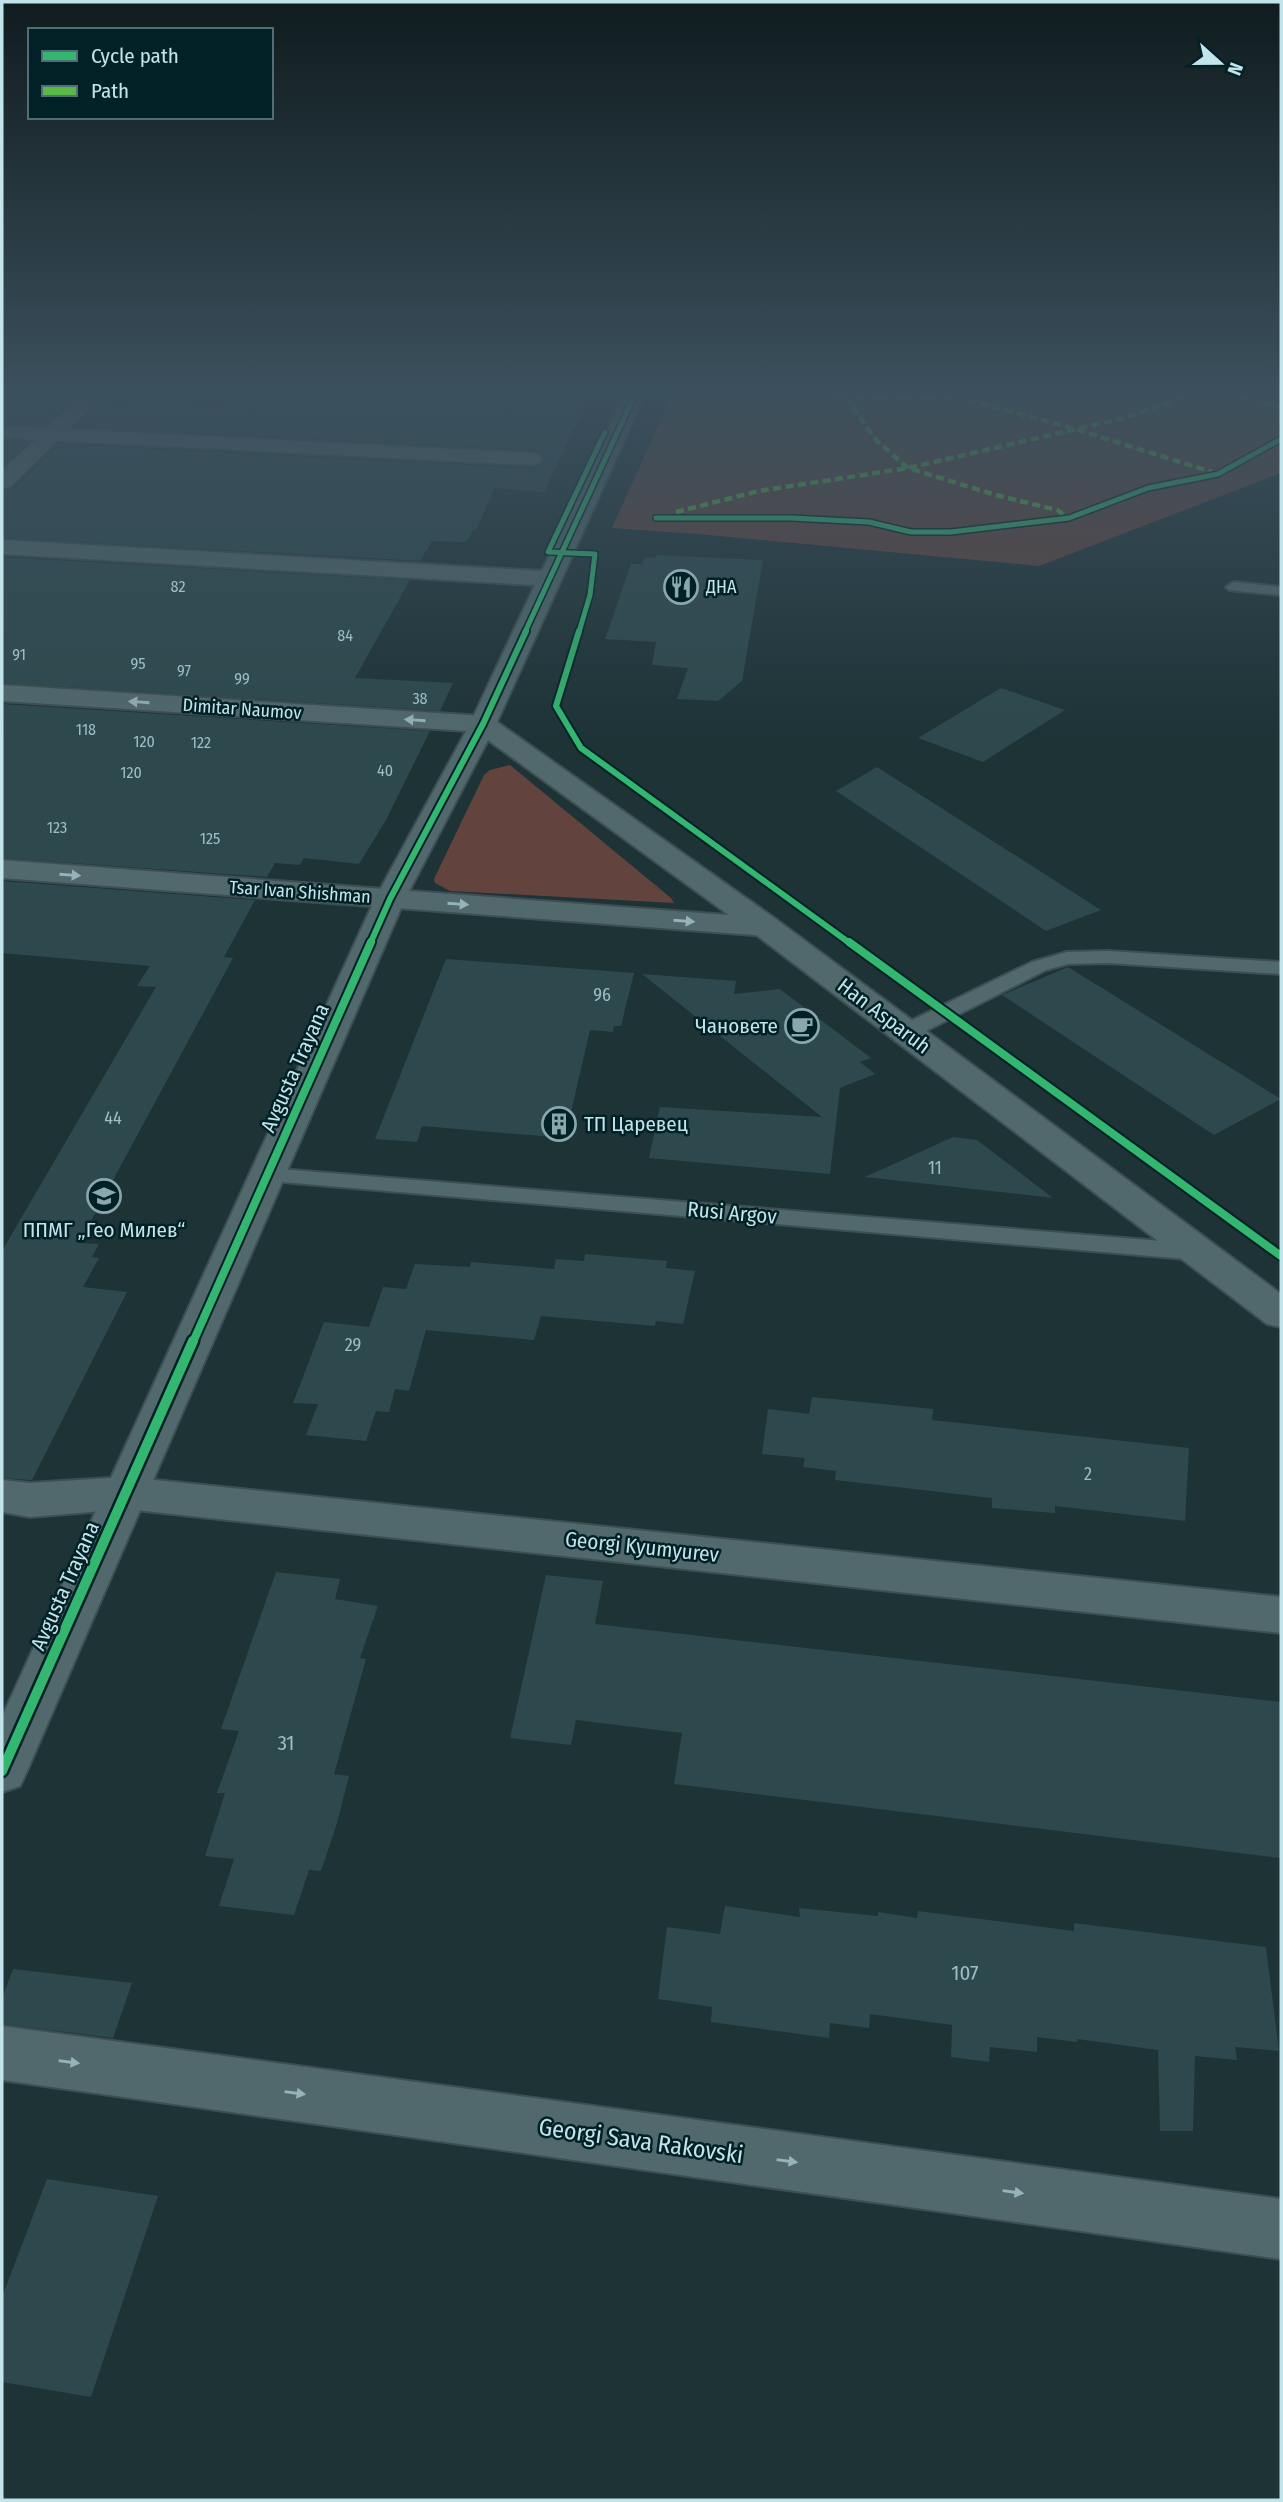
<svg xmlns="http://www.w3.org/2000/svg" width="1283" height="2502" font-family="'Fira Sans Condensed',sans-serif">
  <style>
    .green { fill: #63433e }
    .building { fill: #2d494d }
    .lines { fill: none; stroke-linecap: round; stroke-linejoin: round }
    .service-casing { stroke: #3d4f52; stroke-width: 4 }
    .minor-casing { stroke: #3d4f52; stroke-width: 4 }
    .tertiary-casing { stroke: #3d4f52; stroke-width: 4 }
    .service { fill: #51696d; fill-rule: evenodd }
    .minor { fill: #51696d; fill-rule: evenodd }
    .tertiary { fill: #51696d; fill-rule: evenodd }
    .quiet { stroke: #58b947; stroke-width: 4.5; stroke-dasharray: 8 4.5; stroke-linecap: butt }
    .cycleway-far3-casing { stroke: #012126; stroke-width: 8 }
    .cycleway-far2-casing { stroke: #012126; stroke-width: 10 }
    .cycleway-far1-casing { stroke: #012126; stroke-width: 12 }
    .cycleway-casing { stroke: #012126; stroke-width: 15 }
    .cycleway-far3 { stroke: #33b770; stroke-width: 5 }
    .cycleway-far2 { stroke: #33b770; stroke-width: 6 }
    .cycleway-far1 { stroke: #33b770; stroke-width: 8 }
    .cycleway { stroke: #33b770; stroke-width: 10 }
    .oneway { fill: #95b3b9 }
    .labels { text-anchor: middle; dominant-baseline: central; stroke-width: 5; stroke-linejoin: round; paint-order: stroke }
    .far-number-label { font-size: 16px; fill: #9dbec4 }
    .far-poi-label { font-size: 18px; fill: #c2e5eb; stroke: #012126; text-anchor: start }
    .far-street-label { font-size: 18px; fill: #c2e5eb; stroke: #012126 }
    .number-label { font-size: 18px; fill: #9dbec4 }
    .street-label { font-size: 21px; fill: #c2e5eb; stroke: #012126 }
    .poi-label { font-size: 21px; fill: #c2e5eb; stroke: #012126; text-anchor: end }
    .near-number-label { font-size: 21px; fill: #9dbec4 }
    .near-street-label { font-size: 24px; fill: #c2e5eb; stroke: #012126 }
  </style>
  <rect width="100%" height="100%" fill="#1e3336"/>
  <path class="green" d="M675,388h606v85l-242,93 -341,-32 -86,-6z
    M510,765l161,133 3,5 -224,-12 -15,-8 -1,-4 50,-104 6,-5z"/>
  <path class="building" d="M263,388h331l-50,104 -49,-4 -19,42h-3l-7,12 -34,-1 -12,20 -418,-23v-48l10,-1 46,-45 474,24 8,-2 5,-7 -4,-6 -9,-3 -457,-23 25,-25 28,2 3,-3 23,-1 72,5 3,-4 22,1z
    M2,398l70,3 -26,24 -44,-1z
    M2,441l27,1 -27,26z
    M656,555l107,5 -21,121 -24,20 -41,-2 11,-31 -36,-3 4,-23 -51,-3 26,-75h11l3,-7 10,1z
    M2,557l408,23 -55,98 98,5 -13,28 -438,-28z
    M1001,688l64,22 -82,52 -65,-24z
    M2,704l428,27 -44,89 -27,44 -55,-6 -4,7 -25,-2 -8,14 -265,-19z
    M877,767l224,143 -55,21 -210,-140z
    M2,881l253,19 -31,57 9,1 -154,285 20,1 -7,13 7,1 -16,29 44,5 -95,188h-2l-28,-2v-227l154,-264 -19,-1 13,-20 -148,-13z
    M446,959l188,14 -13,53h-7l-1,6 -23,-2 -25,108 -143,-12 -5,16 -42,-3z
    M1068,967l213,132 -67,36 -212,-140z
    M642,974l94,7 -2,13 46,-5 91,69 -11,4 15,12 -35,14 -10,86 -181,-16 11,-51 162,10z
    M953,1137l24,3 76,58 -188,-21z
    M585,1254l82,7 -1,7 29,3 -12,53 -27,-3 -1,5 -114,-10 -7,24 -108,-10 -17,61 -14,-2 -6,23 -13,-1 -10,30 -60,-6 12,-31 -25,-1 31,-81 45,5 14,-40 23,2 9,-25 55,3 1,-5 83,7 2,-10 28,2z
    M812,1397l121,12 -1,11 257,28 -4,73 -130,-15v7l-63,-5v-10l-157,-18 1,-9 -33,-4 2,-9 -43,-4 6,-45 41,5z
    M276,1572l64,7 -5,20 43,7 -18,52 6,1 -32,115 15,2 -12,47 -16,48 -12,-1 -15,45 -75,-9 15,-47 -29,-3 20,-63h-8l22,-62 -18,-2z
    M546,1575l57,6 -8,43 686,78v156l-607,-74 8,-51 -106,-13 -5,25 -61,-7z
    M725,1906l75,11 -1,-9 79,8v-4l39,6 1,-7 156,20v-8l192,24 13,104 -44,-4 2,13 -42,-4 -2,75h-33l-2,-81 -81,-11v3l-40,-5v15l-47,-5 -1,15 -38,-5 1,-32 -82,-11 -1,14 -39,-5 -1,15 -118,-16 1,-15 -54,-8 9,-72 53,7z
    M13,1969l119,14 -19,55 -111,-14v-26z
    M47,2179l111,17 -67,201 -89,-15v-85z"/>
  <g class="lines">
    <g class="service-casing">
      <path id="service" d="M1234,582l47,5v8l-52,-5 -3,-3z
        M1108,951l173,11v12l-173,-11 -40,1 -22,6 -132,67h-16l-3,-5 3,-5 134,-65 35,-10z
        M267,1168l931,76 9,2 3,6 -3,6 -9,2 -939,-80 -4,-5 4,-5z"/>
    </g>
    <g class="minor-casing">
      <path id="minor" d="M90,388h21l-42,41 463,24 7,2 3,4 -3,4 -7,2 -475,-24 -47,46 -8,1v-17l33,-31 -33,-2v-12l45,2z
        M2,685l481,31 9,2 4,6 -4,6 -9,2 -481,-31z
        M2,860l764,58 11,2 5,7 -5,7 -11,2 -764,-58z
        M126,1477l1155,120v36l-1155,-124 -96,8 -28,-5v-32l28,3z
        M2,2026l1279,173v60l-1279,-179z"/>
    </g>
    <g class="tertiary-casing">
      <path id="tertiary" d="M628,388h20l-151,334 280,198 504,374v33l-14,-3 -512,-390 -267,-194 -83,159 -378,872 -7,15 -18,6v-75l373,-818 95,-175 65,-139 -533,-31v-14l540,31z"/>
    </g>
    <use href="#service" class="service"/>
    <use href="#minor" class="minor"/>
    <use href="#tertiary" class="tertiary"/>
    <path class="quiet" d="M782,388l63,9 120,2 110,30 137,43
      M879,388l29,3
      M1204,388l77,19
      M942,394l24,-6
      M845,397l32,44 31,27 88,27 61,15 12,8
      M676,512l83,-21 149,-23 216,-50 86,-30"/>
    <g class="cycleway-far3-casing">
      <path id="cycleway-far3" d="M656,518h136l77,4 42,10h40l118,-14 79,-30 70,-14 63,-35
        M525,632l113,-244
        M579,632l11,-37 5,-41 -47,-2 57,-120"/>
    </g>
    <g class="cycleway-far2-casing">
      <path id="cycleway-far2" d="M579,631l-23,75 25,42 270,196
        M370,944l20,-45 93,-175 43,-93"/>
    </g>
    <g class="cycleway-far1-casing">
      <path id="cycleway-far1" d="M849,942l432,314
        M193,1342l178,-400"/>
    </g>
    <g class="cycleway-casing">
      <path id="cycleway" d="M2,1771l191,-430"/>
    </g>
    <use href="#cycleway-far3" class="cycleway-far3"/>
    <use href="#cycleway-far2" class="cycleway-far2"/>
    <use href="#cycleway-far1" class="cycleway-far1"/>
    <use href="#cycleway" class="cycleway"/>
  </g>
  <defs><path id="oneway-solid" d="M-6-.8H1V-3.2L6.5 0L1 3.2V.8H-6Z" transform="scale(1.75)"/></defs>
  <g class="oneway">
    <use href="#oneway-solid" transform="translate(139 702) rotate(-176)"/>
    <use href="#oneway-solid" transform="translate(415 720) rotate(-176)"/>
    <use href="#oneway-solid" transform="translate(70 875) rotate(4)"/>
    <use href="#oneway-solid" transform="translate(458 904) rotate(4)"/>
    <use href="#oneway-solid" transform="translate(684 921) rotate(4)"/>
    <use href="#oneway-solid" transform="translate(69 2062) rotate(8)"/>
    <use href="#oneway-solid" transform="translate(295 2093) rotate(8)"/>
    <use href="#oneway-solid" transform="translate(787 2161) rotate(8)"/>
    <use href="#oneway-solid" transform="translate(1013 2192) rotate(8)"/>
  </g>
  <linearGradient id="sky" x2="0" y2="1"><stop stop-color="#101c1e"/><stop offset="0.53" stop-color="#3b505d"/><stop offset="1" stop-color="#3b505d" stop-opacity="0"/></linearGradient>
  <rect width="1283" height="738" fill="url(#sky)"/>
  <defs>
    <g id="restaurant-ring" transform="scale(1.75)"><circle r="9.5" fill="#012126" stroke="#89a7ac" stroke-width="1.5"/><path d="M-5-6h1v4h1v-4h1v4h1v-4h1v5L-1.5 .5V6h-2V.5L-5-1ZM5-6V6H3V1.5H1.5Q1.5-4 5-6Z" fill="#89a7ac"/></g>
    <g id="cafe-ring" transform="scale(1.75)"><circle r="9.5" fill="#012126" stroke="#89a7ac" stroke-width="1.5"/><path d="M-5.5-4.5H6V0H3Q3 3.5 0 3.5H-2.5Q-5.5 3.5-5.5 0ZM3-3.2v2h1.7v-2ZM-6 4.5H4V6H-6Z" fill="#89a7ac"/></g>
    <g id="building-ring" transform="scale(1.75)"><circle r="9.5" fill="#012126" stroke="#89a7ac" stroke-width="1.5"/><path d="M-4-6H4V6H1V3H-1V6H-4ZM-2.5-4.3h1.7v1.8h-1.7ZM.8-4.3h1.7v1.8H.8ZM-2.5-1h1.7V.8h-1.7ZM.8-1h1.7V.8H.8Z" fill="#89a7ac"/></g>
    <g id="school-ring" transform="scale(1.75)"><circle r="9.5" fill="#012126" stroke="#89a7ac" stroke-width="1.5"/><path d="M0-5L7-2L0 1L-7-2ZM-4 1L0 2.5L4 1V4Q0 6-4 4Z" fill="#89a7ac"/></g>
  </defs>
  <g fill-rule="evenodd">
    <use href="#restaurant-ring" x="681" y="587"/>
    <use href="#cafe-ring" x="802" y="1026"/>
    <use href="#building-ring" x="559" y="1124"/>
    <use href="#school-ring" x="104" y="1196"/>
  </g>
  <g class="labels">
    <g class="far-number-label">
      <text x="178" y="586">82</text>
      <text x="345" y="635">84</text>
      <text x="19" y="654">91</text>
      <text x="138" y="663">95</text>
      <text x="184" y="670">97</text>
      <text x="242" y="678">99</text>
      <text x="420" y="698">38</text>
      <text x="86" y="729">118</text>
      <text x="144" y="741">120</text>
      <text x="201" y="742">122</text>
      <text x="385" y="770">40</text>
      <text x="131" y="772">120</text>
      <text x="57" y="827">123</text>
      <text x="210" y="838">125</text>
    </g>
    <g class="far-poi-label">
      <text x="706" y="587">ДНА</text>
    </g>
    <g class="far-street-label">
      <text transform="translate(242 709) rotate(4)">Dimitar Naumov</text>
      <text transform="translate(300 892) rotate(4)">Tsar Ivan Shishman</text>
    </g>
    <g class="number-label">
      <text x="602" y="995">96</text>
      <text x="113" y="1118">44</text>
      <text x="935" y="1168">11</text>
      <text x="353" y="1345">29</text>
      <text x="1088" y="1474">2</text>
    </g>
    <g class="street-label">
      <text transform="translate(884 1016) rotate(37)">Han Asparuh</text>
      <text transform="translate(295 1068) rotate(-66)">Avgusta Trayana</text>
      <text transform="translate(732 1213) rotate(5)">Rusi Argov</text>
      <text transform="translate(642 1547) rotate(6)">Georgi Kyumyurev</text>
      <text transform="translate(65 1586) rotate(-66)">Avgusta Trayana</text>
    </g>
    <g class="poi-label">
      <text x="778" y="1026">Чановете</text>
      <text x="584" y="1124" text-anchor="start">ТП Царевец</text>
      <text x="104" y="1230" text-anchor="middle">ППМГ „Гео Милев“</text>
    </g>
    <g class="near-number-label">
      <text x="286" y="1743">31</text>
      <text x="965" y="1973">107</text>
    </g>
    <g class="near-street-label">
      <text transform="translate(641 2141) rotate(8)">Georgi Sava Rakovski</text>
    </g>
  </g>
  <rect width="1283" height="2502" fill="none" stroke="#c2e5eb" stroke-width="7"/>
  <rect x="28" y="28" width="245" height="91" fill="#012126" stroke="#4e6f75" stroke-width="2"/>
  <rect x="42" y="51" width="35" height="10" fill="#33b770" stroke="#4e6f75" stroke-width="2"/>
  <text x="91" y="63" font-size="21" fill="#c2e5eb">Cycle path</text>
  <rect x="42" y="86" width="35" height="10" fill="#58b947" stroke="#4e6f75" stroke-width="2"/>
  <text x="91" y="98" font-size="21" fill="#c2e5eb">Path</text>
  <g transform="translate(1220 63) rotate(111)" stroke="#012126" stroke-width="5" paint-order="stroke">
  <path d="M0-5L12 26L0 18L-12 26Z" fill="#c2e5eb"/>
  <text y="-10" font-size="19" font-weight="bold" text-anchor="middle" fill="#c2e5eb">N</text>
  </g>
</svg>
